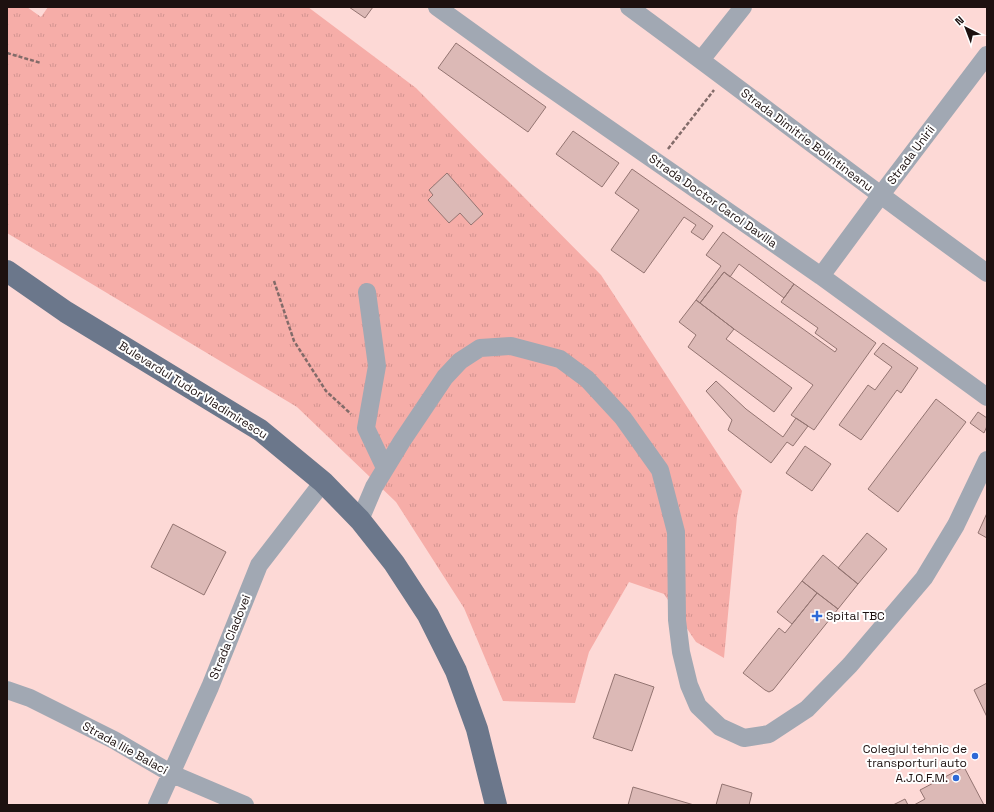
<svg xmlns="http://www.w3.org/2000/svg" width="994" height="812" font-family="'Space Grotesk',sans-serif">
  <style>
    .park { fill: url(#park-tufts) }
    .building { fill: #dcb9b6; stroke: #937471 }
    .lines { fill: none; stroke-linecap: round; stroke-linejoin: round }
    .path { stroke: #826b69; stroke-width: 2.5; stroke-dasharray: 4 2; stroke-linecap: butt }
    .minor { stroke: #a1a8b3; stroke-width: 18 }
    .major { stroke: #6b778b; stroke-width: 22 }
    .poi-dot { fill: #2d69d7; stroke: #fff; stroke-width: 1.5 }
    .labels { text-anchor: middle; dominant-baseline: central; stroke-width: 4; stroke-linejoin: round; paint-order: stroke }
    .street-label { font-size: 12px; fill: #1d1110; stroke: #fff }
    .poi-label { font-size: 12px; fill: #1d1110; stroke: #fff; text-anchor: end }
  </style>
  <defs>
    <pattern id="park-tufts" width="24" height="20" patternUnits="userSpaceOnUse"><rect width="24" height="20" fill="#f6ada8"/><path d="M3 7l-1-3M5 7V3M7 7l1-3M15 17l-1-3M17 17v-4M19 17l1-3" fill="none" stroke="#d29490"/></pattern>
  </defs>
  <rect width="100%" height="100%" fill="#fdd9d6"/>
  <path class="park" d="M7,7h20l14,10 7,-10h260l108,81 185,187 141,216 -5,25 -13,142 -28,-16 -32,-48 -35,-12 -40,70 -14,51 -72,-2 -39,-93 -68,-106 -99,-95 -290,-174z"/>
  <path class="building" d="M349,7h24l-8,11z
    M456,43l90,64 -18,25 -90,-64z
    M573,131l46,32 -17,24 -46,-33z
    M632,169l81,57 -10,14 -12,-8 5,-7 -12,-8 -40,56 -33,-23 28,-40 -24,-17z
    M447,173l36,41 -12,11 -11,-12 -11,10 -21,-23 5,-5 -4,-5z
    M723,232l71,52 -10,14 -45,-34 -9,13 -6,-5 -24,31 -4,-3 25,-34 -15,-11z
    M724,272l111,80 2,-3 -22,-16 3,-5 -37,-26 13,-18 82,59 -62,87 -23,-15 22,-30 -79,-56 -34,-26z
    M696,300l38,29 -8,10 66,49 -18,24 -86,-65 8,-12 -17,-13z
    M883,343l35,25 -17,25 -4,-3 -36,50 -22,-15 29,-40 7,5 17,-23 -18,-13z
    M716,381l30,28 37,28 13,-19 12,8 -15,20 -6,-4 -16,21 -43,-33 4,-10 -26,-29z
    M936,399l30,23 -68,90 -30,-23z
    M978,412l9,6v8l-3,7 -14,-10z
    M805,446l26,18 -19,27 -26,-18z
    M987,513v25l-9,-5z
    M173,524l53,28 -22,43 -53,-28z
    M867,533l20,16 -29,35 -20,-16z
    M823,555l35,29 -20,25 -36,-28z
    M802,581l15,12 -25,31 -15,-12z
    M817,593l21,16 -65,81 -4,2 -4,-2 -22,-17 36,-45 6,5z
    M615,674l39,13 -22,64 -39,-13z
    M987,683v34l-13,-27z
    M964,767l20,38h-70l11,-6 -5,-9z
    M722,784l30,9 -3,12h-33z
    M633,787l61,18h-66z
    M905,799l3,6h-15z"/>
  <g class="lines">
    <path class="path" d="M7,53l34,10
      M668,149l46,-59
      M274,281l20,60 32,50 25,23"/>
    <path class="minor" d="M437,7l100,72 284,197 166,121
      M629,7c120,88 237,179 358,266
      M701,60l42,-53
      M821,276l59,-80 107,-141
      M367,292l10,74 -11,62 19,40
      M360,520l14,-33 28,-46 43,-64 15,-16 20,-13 31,-2 49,13 27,20 36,39 37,52 16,62 1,88 4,32 8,33 9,21 22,21 24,11 25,-4 38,-25 43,-44 74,-87 32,-53 31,-65
      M7,690l23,8 84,42 58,34 73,31
      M157,805l53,-118 49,-122 64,-83"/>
    <path class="major" d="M7,271l59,41 194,118 63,52 37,38 34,43 34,52 28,56 21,58 19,76"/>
  </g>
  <g class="poi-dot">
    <path d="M815 610h4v4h4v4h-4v4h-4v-4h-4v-4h4z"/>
    <circle cx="975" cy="756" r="4"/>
    <circle cx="956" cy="778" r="4"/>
  </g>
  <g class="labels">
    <g class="street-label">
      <text transform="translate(807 140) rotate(37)">Strada Dimitrie Bolintineanu</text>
      <text transform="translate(911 155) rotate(-53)">Strada Unirii</text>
      <text transform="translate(713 201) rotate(35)">Strada Doctor Carol Davilla</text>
      <text transform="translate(193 390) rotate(32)">Bulevardul Tudor Vladimirescu</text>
      <text transform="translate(230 637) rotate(-68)">Strada Cladovei</text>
      <text transform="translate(125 748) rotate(29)">Strada Ilie Balaci</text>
    </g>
    <g class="poi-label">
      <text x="826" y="616" text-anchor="start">Spital TBC</text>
      <text x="967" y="749">Colegiul tehnic de<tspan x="967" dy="14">transporturi auto</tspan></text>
      <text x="948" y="778">A.J.O.F.M.</text>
    </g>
  </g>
  <rect width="994" height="812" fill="none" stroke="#1d1110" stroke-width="16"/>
  <g transform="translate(966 28) rotate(318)" stroke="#ffffff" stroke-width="3" paint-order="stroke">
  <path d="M0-3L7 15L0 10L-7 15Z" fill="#1d1110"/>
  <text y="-6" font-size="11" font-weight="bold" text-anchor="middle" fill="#1d1110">N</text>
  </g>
</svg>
